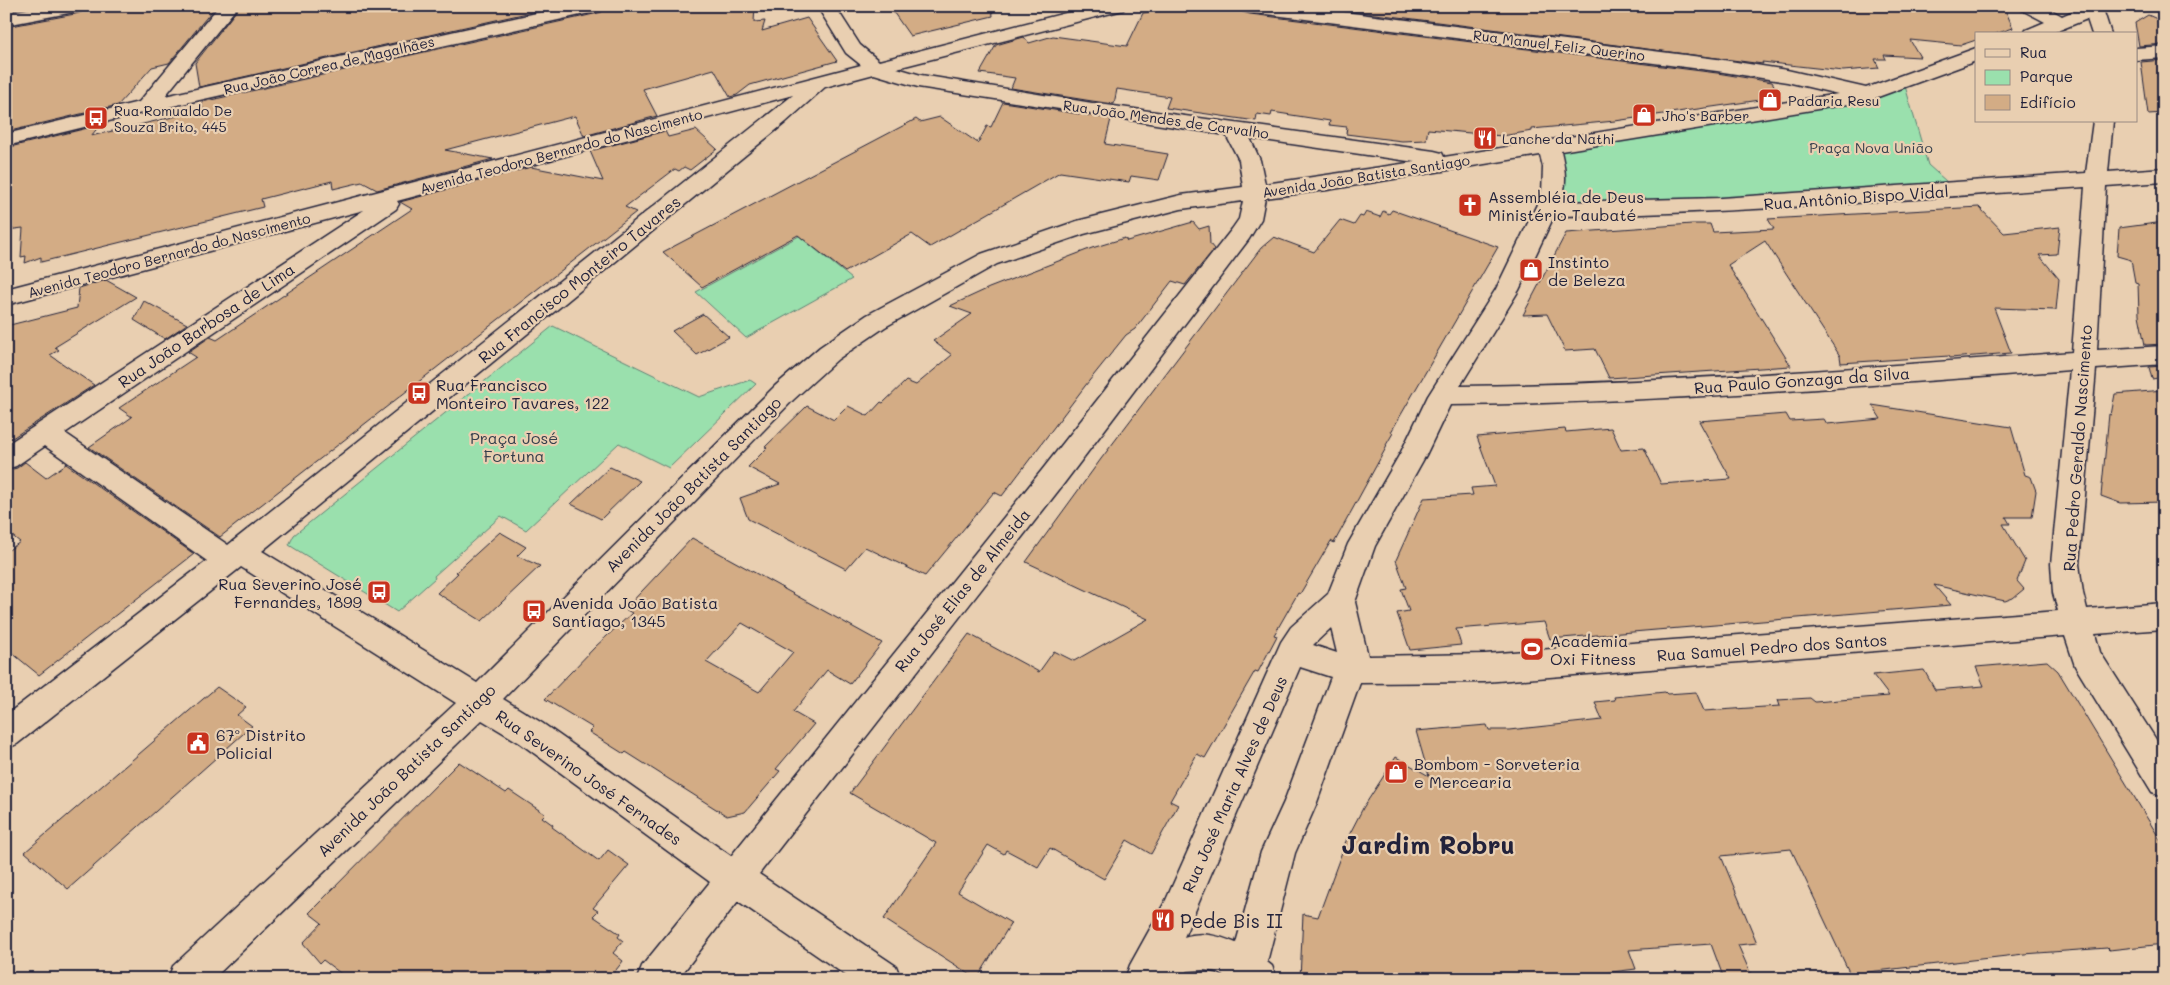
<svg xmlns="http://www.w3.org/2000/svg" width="2170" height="985" font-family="Mali,sans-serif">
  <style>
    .green { fill: #9ae0ad; stroke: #5e8174 }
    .building { fill: #d3ac85; stroke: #22223b; fill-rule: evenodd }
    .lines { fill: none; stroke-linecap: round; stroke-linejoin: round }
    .minor-casing { stroke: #22223b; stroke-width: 3 }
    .minor { fill: #e9cfb1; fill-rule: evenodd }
    .labels { text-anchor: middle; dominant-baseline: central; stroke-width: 4.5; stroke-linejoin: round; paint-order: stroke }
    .far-street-label { font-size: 14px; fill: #22223b; stroke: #e9cfb1 }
    .far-poi-label { font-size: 14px; fill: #22223b; stroke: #e9cfb1; text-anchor: start }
    .far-park-label { font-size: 14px; fill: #343e4c; stroke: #e9cfb1 }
    .poi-label { font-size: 16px; fill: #22223b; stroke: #e9cfb1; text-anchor: start }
    .street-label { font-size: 16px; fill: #22223b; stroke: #e9cfb1 }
    .park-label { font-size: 16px; fill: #343e4c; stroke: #e9cfb1 }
    .near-poi-label { font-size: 19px; fill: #22223b; stroke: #e9cfb1; text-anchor: start }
    .near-district-label { font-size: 25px; font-weight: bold; fill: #22223b; stroke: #e9cfb1 }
  </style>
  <rect width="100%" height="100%" fill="#e9cfb1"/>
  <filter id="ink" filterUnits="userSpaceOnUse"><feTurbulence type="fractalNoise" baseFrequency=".02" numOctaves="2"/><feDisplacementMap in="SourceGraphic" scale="10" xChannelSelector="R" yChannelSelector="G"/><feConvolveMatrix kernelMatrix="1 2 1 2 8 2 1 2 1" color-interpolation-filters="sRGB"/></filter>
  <g filter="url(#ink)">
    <path class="green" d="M1905,86l23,79 28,25 -407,18 6,-60z
      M799,236l53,43 -106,59 -50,-46z
      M553,326l146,71 51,-17 6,4 -87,84 -50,-25 -93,87 -25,-14 -67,60 1,2 -38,34 -108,-67 5,-10z"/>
    <path class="building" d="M85,6h131l-47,57 -17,4 -34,38 -112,27v-105l69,-13 7,-2z
      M240,6h318l-359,81 -4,-24z
      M605,6h150l-1,16 11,-1 -3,10 45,-13 30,43 -87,24 -13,10 -7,2 -16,-28 -71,20 14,27 -73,20 -9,-20 -130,34 48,9 -116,31 -15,-8 -29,7 -1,-8 -71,18 2,8 -222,55v-5l-16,6 1,-7 -5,1 2,-29 -16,2 2,-18 -3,1v-65l94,-23 -9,11 112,-26 -1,-8 392,-88 8,-2z
      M889,6h103l1,10 -83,20z
      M1198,6h41l3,6 8,2 467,59 55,9 9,15 -166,24 -83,8v2l-30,5 -74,-7 -2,11 -24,1 -56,-7 1,-7 -18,-2 1,-4 -58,-9 -1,4 -14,-2 -1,7 -90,-13 4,-11 -53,-8 -3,15 -22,-3 -81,-13 4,-10 -35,-5 16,-28 28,-8 5,6 24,-7 74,10 16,-33z
      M1313,6h681l10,1 9,21 -18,6h-19v6l-15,5 -51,-5 10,17 -36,-2 2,4h-11l4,9 -36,3 -81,-9 1,2z
      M2148,15l16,7v22l-25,2 -4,-23z
      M2164,60v53l-16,1 -7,-52z
      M1003,102l108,17 -6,25 63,10 -9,26 -28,-4 -2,6 -69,-10 -130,75 -18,-13 -67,38 -47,-37 -96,52 -39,-35 253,-133 4,3 20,-5 38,26 9,-17 4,1z
      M696,130l21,19 -27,21 -6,-3 -5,4 -4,-2 -50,38 11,5 -416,325 -131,-90 43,-30 -13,-9 77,-51 -8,-5 22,-15 7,3 195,-131 -12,-7 131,-35 72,14 -13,-30 75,-20 3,6z
      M1979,207l25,26 56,-6 -3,27 -18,1 20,24 -3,31 -62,-2 17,45 -61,5 -1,-2 -108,7 -1,-7 -75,-115 -37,24 63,101 -182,12 -14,-29 -30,2 -18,-37 -24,1 43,-82 126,-9h18l3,8 61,-3 -6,-10z
      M1392,210l106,37 -107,185 2,1 -7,12 1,1 -53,97 -3,-2 -31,53 -2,-1 -24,42 3,1 -19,36 -3,-1 -50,87 -8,-4 -27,47 8,4 -27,49 -24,-14 -23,39 -54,-31 -12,19 -32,-17 -2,4 -16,-9 -30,47 53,31 -34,56 -93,-60 52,-76 -86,-50 119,-159 70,38 15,-21 20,10 74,-42 -122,-57 75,-103 160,-211 13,-11 40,15 26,-32 14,5 6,-9 3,1 3,-5 14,5 3,-6 6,3z
      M1193,222l6,7 10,-3 1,18 4,5 -29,36 -13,-4 -37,48 -9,6 -41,51 -83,110 -8,-4 -69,84 -60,-29 -19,22 -98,-50 -8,-21 40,-14 -32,-17 19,-19 -2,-1 42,-41 27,14 14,-14 20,10 13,-14 2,1 23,-22 10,4 36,-30 -19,-14 39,-27 -22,-8 39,-18 103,-40 33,-10 2,3z
      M2164,222v122l-19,1 -6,-30 -1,-32 -3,-1 -4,-22 -14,-4 2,-28z
      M106,280l30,17 -81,50 4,3 -9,5 44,30 -88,57v-116l71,-18 2,-20z
      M144,301l43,23 -22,15 -31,-19z
      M703,314l26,23 -32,18 -25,-24z
      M2164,366v11l-12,2 -3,-12z
      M2164,390v112l-44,1 -19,-7 8,-82 2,1 4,-21z
      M1872,405l139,22 14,48 6,2 5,14 -4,26h-26l4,7h-7l22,37 -8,20 7,8 -11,9 -8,3 -71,-16 17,20 -401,34 -6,-17 -88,7 5,16 -51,5 -13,-37 12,-2 -8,-22 5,-1 -10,-28 28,-62 49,-3 -2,-7 24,-2 -18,-49 88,-8 1,3 45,-4 10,22 23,-2 17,36 70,-5 -32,-58 87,-7 4,7 34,-2 3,5 54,-5z
      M25,462l21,16 20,-14 128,90 -155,121 -33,-27v-96l14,-10 -14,-11v-60l11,-3z
      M610,467l30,14 -39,38 -30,-15z
      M500,532l26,15 -9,9 23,10 -58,55 -45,-28 21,-20 -2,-1z
      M692,538l190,105 -32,41 -23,-14 -34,42 21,12 -38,45 4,2 -35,41 -18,4 -101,-64 -2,2 -35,-22 4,-4 -48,-29 50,-52 37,-34 -7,-4zM742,623l51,29 -34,40 -53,-30z
      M2047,661l11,10 106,175v98l-55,6 -2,-2 -83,6 -174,20 -59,-125 -70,7 36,87 -19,2 15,34h-29l-13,-35 -82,6 7,19 -48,6 1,4h-289l3,-65 15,3 28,-76 17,-33 33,-51 33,19 -13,-45 71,-6 2,5h20l93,-10 -7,-18 20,-2 -1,-3 51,-5 2,2 29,-2 8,19 76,-5 -2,-6 32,-2 5,4 74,-6 -16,-21 51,-5 11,20 49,-4 -8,-19z
      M217,687l29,20 -9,8 15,11 -184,163 -43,-37z
      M459,762l47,31 3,-3 36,24 -3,3 11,8 -1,2 47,34 9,-11 21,15 -36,43 5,3 -5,5 27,18 -2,3 5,4 -10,12 10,8 -14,18h-261l-25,-19 -3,3 -17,-20 19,-20 -13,-10z"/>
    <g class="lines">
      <g class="minor-casing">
        <path id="minor" d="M43,6h40l-2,4 -7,2 -68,13v-12z
          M219,6h19l-73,90 403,-90h35l-2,4 -7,2 -448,100 -140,34v-12l133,-32z
          M817,6h18l25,39 19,16 214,-55h32l-2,4 -226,58 24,7 171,28 342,48 8,2 2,4 394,-63 -51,-12 -70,-11 -467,-59 -7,-2 -2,-4h55l421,53 70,11 79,18 110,-40v13l-109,40 -306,50c4,17 7,35 -1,51l161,-4 365,-25 7,-52h20l-5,51 56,-4v14l-58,4 -9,164 67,-4v18l-68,5 -17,195 4,29 4,16 77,-6v26l-69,5 5,18 64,100v44l-12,-4 -77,-126 -10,-30 -580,46 -125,1 -44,122 -21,48 -28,109 5,4 5,13h-47l-13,-7 -14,-2 -15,1 -17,8h-46l5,-14 36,-65 115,-258 10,-15 37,-33 20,-50 53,-92 27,-56 68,-107 46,-95 1,-27 -3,-12 -213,35 -62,8 -4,21 -12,20 -187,247 -303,388 137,92 5,13h-50l-113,-78 -60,78h-41l5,-13 68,-84 -190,-139 -38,-23 -269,259h-45l5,-13 283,-263 -215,-136 -224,177 -11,5v-34l201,-154 -162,-115 -29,20 -10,3v-24l358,-235 -358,95v-16l855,-224 -15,-12zM874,74l44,13 308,48 13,25 4,27 -62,8 -104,26 -96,33 -114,61 -47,32 -45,39 -298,297 -215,-132 524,-429 39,-35zM793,95l-565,450 -163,-112 331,-224 3,-5 -2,-3zM1250,138l165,24 -150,22 -5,-24zM2085,187l-13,165c-204,15 -407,32 -612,34l59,-96 35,-74c177,-2 354,-17 531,-29zM1243,201l-4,18 -7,10 -190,241 -311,386 -189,-133 -39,-24 290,-299 45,-41 47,-32 112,-63 87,-30 97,-25zM2070,370l-19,194 2,29 5,18 -573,43 -117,2 -13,-54 20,-56 51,-91 24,-50c207,-2 414,-19 620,-35zM1331,628l6,25 -24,-8zM1300,667l31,10 -47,125 -23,50 -25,91c-17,-7 -34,-12 -52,-6z
          M2020,6h24l18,10 23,-10h26l-7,6 7,22h-19l-5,-15 -37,15h-26l2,-4 19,-8 -23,-12z
          M2164,46v12l-28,2v-12z"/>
      </g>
      <use href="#minor" class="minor"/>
    </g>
  </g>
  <defs>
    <g id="shop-square" transform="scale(1.25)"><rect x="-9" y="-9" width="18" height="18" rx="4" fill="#c8321e" stroke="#e9cfb1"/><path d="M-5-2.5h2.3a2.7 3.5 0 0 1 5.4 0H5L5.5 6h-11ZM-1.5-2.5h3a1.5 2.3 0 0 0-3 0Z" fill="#fff"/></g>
    <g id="bus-square" transform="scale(1.25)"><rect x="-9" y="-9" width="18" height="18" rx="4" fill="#c8321e" stroke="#e9cfb1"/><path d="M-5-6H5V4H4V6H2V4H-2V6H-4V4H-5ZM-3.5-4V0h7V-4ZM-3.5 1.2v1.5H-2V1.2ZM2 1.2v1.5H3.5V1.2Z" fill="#fff"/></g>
    <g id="restaurant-square" transform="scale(1.25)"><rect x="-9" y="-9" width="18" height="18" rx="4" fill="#c8321e" stroke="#e9cfb1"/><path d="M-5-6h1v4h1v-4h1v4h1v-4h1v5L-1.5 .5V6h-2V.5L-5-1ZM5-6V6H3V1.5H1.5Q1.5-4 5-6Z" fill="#fff"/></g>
    <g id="church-square" transform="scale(1.25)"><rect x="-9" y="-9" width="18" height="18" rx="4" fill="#c8321e" stroke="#e9cfb1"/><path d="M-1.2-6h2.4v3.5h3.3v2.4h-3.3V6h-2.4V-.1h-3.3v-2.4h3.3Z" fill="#fff"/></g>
    <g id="stadium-square" transform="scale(1.25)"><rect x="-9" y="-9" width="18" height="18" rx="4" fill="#c8321e" stroke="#e9cfb1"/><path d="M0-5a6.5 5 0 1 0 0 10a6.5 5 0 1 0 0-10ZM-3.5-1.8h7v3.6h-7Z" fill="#fff"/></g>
    <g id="civic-square" transform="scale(1.25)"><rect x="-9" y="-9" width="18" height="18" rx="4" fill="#c8321e" stroke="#e9cfb1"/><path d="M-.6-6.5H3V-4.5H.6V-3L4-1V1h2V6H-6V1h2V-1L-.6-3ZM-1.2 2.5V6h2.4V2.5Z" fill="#fff"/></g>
  </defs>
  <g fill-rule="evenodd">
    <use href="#shop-square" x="1770" y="100"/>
    <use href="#shop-square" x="1644" y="115"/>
    <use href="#bus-square" x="96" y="118"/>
    <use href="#restaurant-square" x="1485" y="138"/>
    <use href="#church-square" x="1470" y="205"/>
    <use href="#shop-square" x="1531" y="270"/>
    <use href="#bus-square" x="419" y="393"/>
    <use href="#bus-square" x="379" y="592"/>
    <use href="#bus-square" x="534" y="611"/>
    <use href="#stadium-square" x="1532" y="649"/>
    <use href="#civic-square" x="198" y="743"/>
    <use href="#shop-square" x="1396" y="772"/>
    <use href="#restaurant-square" x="1163" y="920"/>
  </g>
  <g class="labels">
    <g class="far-street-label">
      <text transform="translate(1559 45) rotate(7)">Rua Manuel Feliz Querino</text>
      <text transform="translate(329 65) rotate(-13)">Rua João Correa de Magalhães</text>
      <text transform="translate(1166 119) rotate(8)">Rua João Mendes de Carvalho</text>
      <text transform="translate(561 151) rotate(-15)">Avenida Teodoro Bernardo do Nascimento</text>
      <text transform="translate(1366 176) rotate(-9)">Avenida João Batista Santiago</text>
      <text transform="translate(169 255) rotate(-15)">Avenida Teodoro Bernardo do Nascimento</text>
    </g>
    <g class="far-poi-label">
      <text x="1788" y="100">Padaria Resu</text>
      <text x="114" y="110">Rua Romualdo De<tspan x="114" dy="16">Souza Brito, 445</tspan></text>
      <text x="1662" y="115">Jho's Barber</text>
      <text x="1502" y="138">Lanche da Nathi</text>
    </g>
    <g class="far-park-label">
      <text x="1871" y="147">Praça Nova União</text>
    </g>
    <g class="poi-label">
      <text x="1488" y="196">Assembléia de Deus<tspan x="1488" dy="18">Ministério Taubaté</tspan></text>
      <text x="1548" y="261">Instinto<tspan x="1548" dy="18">de Beleza</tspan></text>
      <text x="436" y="384">Rua Francisco<tspan x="436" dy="18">Monteiro Tavares, 122</tspan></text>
      <text x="362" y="583" text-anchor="end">Rua Severino José<tspan x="362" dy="18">Fernandes, 1899</tspan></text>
      <text x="552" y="602">Avenida João Batista<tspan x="552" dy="18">Santiago, 1345</tspan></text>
      <text x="1550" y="640">Academia<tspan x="1550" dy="18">Oxi Fitness</tspan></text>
      <text x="216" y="734">67º Distrito<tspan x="216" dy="18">Policial</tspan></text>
      <text x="1414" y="763">Bombom - Sorveteria<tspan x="1414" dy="18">e Mercearia</tspan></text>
    </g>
    <g class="street-label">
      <text transform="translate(1856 197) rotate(-4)">Rua Antônio Bispo Vidal</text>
      <text transform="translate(579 279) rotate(-39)">Rua Francisco Monteiro Tavares</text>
      <text transform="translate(206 325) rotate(-34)">Rua João Barbosa de Lima</text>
      <text transform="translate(1802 380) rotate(-4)">Rua Paulo Gonzaga da Silva</text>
      <text transform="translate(2077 448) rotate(-86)">Rua Pedro Geraldo Nascimento</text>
      <text transform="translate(693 484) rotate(-45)">Avenida João Batista Santiago</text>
      <text transform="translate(962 590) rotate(-51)">Rua José Elias de Almeida</text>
      <text transform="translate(1772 647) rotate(-4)">Rua Samuel Pedro dos Santos</text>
      <text transform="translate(406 770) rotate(-44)">Avenida João Batista Santiago</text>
      <text transform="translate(589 777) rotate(35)">Rua Severino José Fernades</text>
      <text transform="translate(1234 784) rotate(-66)">Rua José Maria Alves de Deus</text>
    </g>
    <g class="park-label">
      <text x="514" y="437">Praça José<tspan x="514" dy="18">Fortuna</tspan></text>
    </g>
    <g class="near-poi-label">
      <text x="1180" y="920">Pede Bis II</text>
    </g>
    <g class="near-district-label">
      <text x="1428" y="844">Jardim Robru</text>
    </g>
  </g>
  <rect width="2170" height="985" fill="none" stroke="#e9cfb1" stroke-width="25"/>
  <rect x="12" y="12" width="2145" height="960" fill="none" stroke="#22223b" stroke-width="2" filter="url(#ink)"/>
  <rect x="1975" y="32" width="162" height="90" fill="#e9cfb1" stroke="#998a82"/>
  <rect x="1985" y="49" width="25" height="8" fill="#e9cfb1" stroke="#998a82"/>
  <text x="2020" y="58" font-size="15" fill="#22223b">Rua</text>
  <rect x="1985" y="70" width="25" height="15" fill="#9ae0ad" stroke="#998a82"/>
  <text x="2020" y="82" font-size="15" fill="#22223b">Parque</text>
  <rect x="1985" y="95" width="25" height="15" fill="#d3ac85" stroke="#998a82"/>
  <text x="2020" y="108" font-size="15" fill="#22223b">Edifício</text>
</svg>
